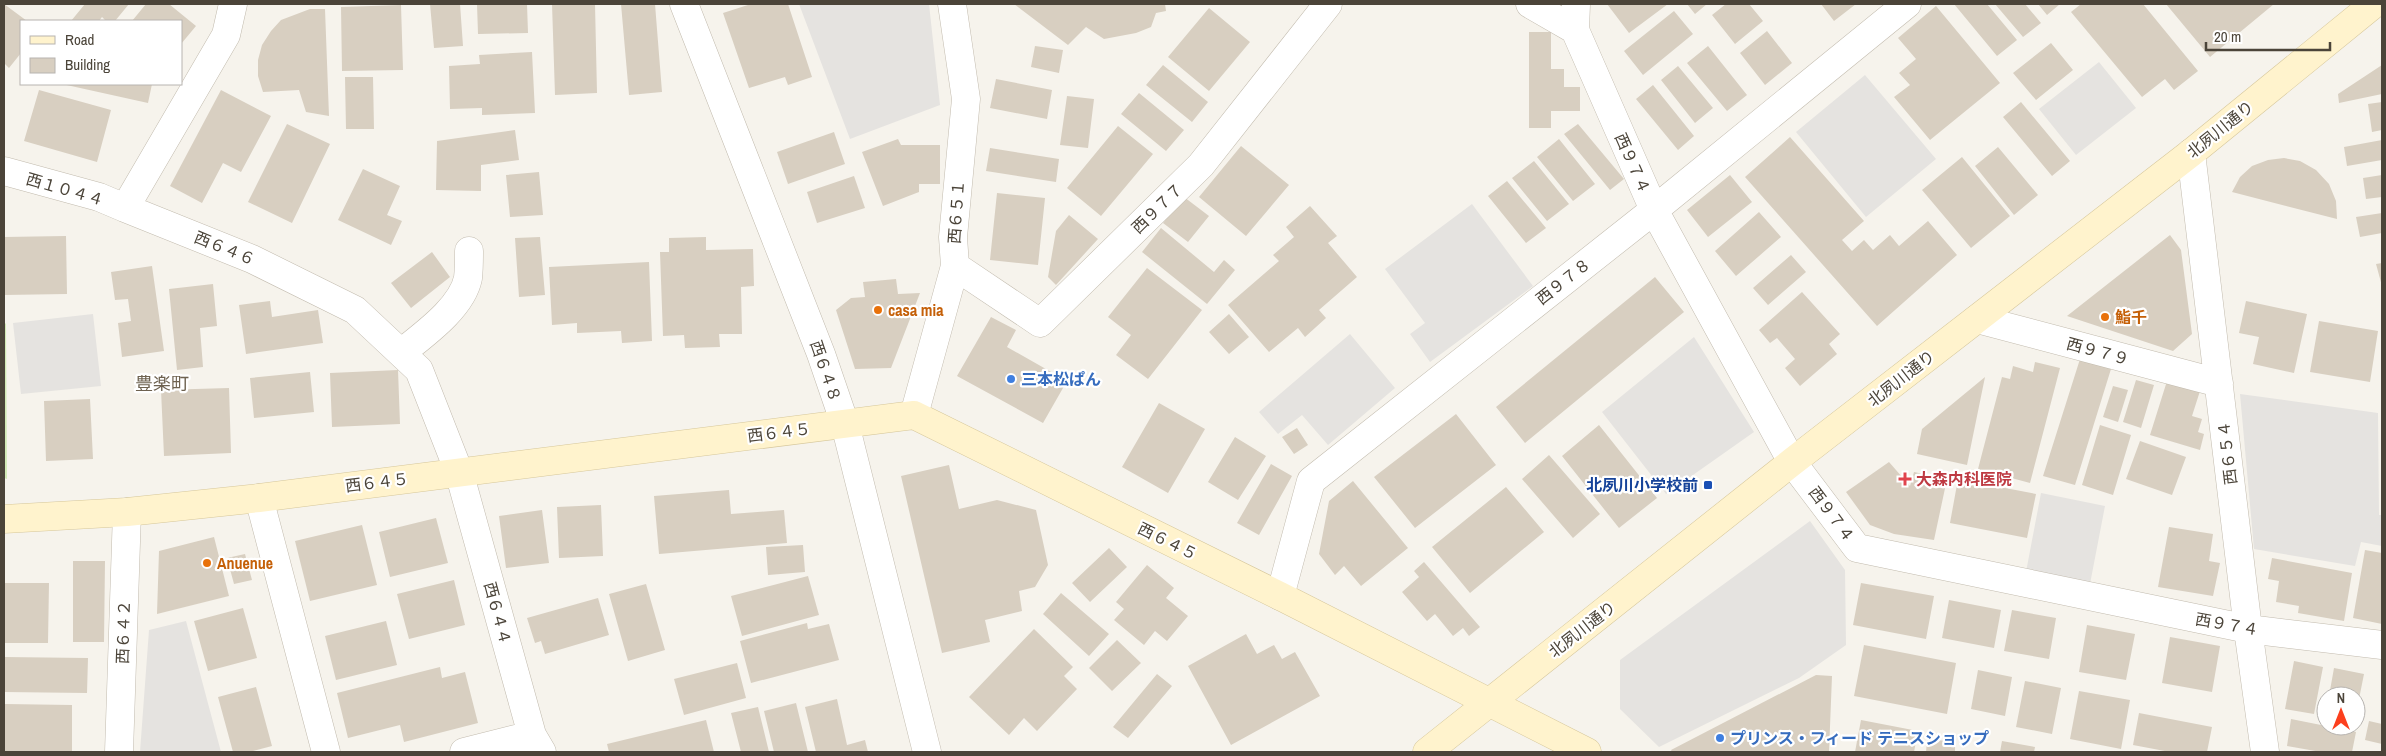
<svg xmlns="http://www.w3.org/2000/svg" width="2386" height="756" font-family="'Archivo Narrow','Noto Sans JP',sans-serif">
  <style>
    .green { fill: #d2eab5 }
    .parking { fill: #e5e3e0 }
    .building { fill: #d8cfc1 }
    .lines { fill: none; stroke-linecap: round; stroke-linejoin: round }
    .street-casing { stroke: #c2bbae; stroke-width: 29 }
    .secondary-casing { stroke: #d6c79b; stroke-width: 29 }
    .street { stroke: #fff; stroke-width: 28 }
    .secondary { stroke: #fff3cd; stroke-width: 28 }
    .food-dot { fill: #e8710a; stroke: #fff; stroke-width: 2 }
    .shop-dot { fill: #3f7fe0; stroke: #fff; stroke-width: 2 }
    .health-dot { fill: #e0444e; stroke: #fff; stroke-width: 2 }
    .transit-dot { fill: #1a4fb4; stroke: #fff; stroke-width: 2 }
    .labels { text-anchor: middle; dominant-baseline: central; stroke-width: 4.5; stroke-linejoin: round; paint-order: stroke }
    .street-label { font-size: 16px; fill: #4b4439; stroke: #fff }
    .food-label { font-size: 16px; font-weight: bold; fill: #c56008; stroke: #fff; text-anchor: start }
    .shop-label { font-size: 16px; font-weight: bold; fill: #366cbe; stroke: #fff; text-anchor: start }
    .health-label { font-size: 16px; font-weight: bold; fill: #be3a42; stroke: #fff; text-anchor: start }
    .transit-label { font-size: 16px; font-weight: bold; fill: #164399; stroke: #fff; text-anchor: end }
    .neighbourhood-label { font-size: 18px; fill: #6e6250; stroke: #fff }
  </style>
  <rect width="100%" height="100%" fill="#f6f3ec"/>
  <path class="green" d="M4,322l2,2 1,155 -3,-1z"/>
  <path class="parking" d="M799,4h130l11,101 -90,34z
    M2099,62l37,46 -60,47 -37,-46z
    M1865,75l71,84 -70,58 -70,-85z
    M1472,204l61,82 -103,76 -20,-28 15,-11 -40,-54z
    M93,314l8,72 -80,8 -8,-71z
    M1350,334l45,54 -67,57 -26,-30 -24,19 -19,-22z
    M1694,337l60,95 -88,62 -64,-82z
    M2240,394l138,19 1,102h3v31l-21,-4 -6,24 -101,-17z
    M2041,493l64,13 -15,78 -64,-12z
    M1810,521l35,49 1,75 -47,33 -140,69 -39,-38v-49z
    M186,621l35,131h-81l9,-122z"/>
  <path class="building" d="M4,4l23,17h-6v32l-12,15 -5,-5z
    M85,4h44l-14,17h-9l-4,-4 -3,4h-28z
    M146,4h23l27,22 -15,18v-23h-49z
    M430,4h30l3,42 -29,2z
    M477,4h50l1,29 -50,1z
    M552,4h43l2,89 -42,2z
    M621,4h34l7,88 -33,3z
    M751,4h37l24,73 -24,8 -3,-8 -36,11 -26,-75z
    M1014,4h151l1,7 -10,2 -5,14 -15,6 -32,6 -18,-12 -18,18z
    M1607,4h61l-39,29z
    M1687,4h20l-12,10z
    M1726,4h23l14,17 -28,23 -23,-29z
    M1821,4h35l-22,17z
    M1954,4h33l30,36 -20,16z
    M1995,4h30l16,19 -18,14z
    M2038,4h22l-13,11z
    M2081,4h62l55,67 -24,19 -9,-11 -23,18 -71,-85z
    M2166,4h108l-64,53z
    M401,5l2,65 -61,1 -1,-64z
    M1936,6l64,77 -70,57 -36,-43 16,-12 -11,-12 17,-14 -18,-21z
    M1209,8l41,34 -41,49 -41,-34z
    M310,9h15l4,107 -23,-4 -7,-22 -36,2 -5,-16v-16l4,-15 9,-14 10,-11z
    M1674,11l19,23 -50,41 -19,-24z
    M1767,31l25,32 -27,22 -25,-32z
    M1529,32h22v37h13v18h16v24h-29v17h-22z
    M2051,43l22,27 -37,30 -23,-27z
    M1035,46l28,4 -4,23 -28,-6z
    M1708,46l39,49 -20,16 -40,-48z
    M532,52l3,61 -53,2v-7l-32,1 -1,-43 31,-2 -1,-9z
    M1163,65l45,37 -16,20 -46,-37z
    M2382,65v29l-43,9 -1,-9z
    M1678,66l35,42 -18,15 -34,-43z
    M345,77h28l1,52h-28z
    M996,79l56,11 -5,29 -57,-11z
    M62,84h90l-4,19z
    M1653,85l41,51 -16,14 -42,-51z
    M39,90l72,20 -14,52 -73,-21z
    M221,90l50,26 -30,56 -18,-9 -21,40 -32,-17z
    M1139,93l45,37 -18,21 -45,-37z
    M1067,96l27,3 -6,49 -28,-3z
    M2021,102l49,59 -18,15 -49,-59z
    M2382,102v28l-10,2 -4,-28z
    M287,124l43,20 -38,79 -44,-21z
    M1578,124l46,55 -14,11 -46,-56z
    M1118,126l35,28 -52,62 -34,-28z
    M515,130l4,30 -38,5v26l-45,-1 1,-49z
    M834,132l11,32 -57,20 -11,-32z
    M1790,137l74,84 -22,19 10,11 12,-11 9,10 17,-15 9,11 29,-25 29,34 -80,71 -132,-149z
    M898,139l3,6h39v39h-21v8l-36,14 -21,-54z
    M1559,139l36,45 -22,17 -36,-44z
    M2382,140v20l-35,6 -3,-19z
    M1241,146l48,39 -43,51 -47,-39z
    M1998,147l40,48 -24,20 -39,-49z
    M990,148l69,11 -3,23 -70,-11z
    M1962,157l48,59 -39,32 -49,-58z
    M2284,158l16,3 16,9 13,14 7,17 1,18 -105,-27 8,-15 12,-11 16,-6z
    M1534,161l35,43 -22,17 -35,-43z
    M363,169l37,17 -13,29 15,6 -11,24 -53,-25z
    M539,172l4,43 -33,2 -4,-42z
    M1730,175l22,27 -44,35 -21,-27z
    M2382,175v22l-16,2 -3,-21z
    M854,176l11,32 -48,15 -10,-31z
    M1507,181l39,47 -20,15 -38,-47z
    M997,193l48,5 -7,67 -48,-5z
    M1184,197l25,19 -21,26 -25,-19z
    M1310,206l27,30 -9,7 29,34 -38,33 7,8 -21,19 -7,-9 -29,24 -41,-47 51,-44 -6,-6 21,-18 -8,-10z
    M1759,212l22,25 -45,39 -21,-25z
    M2382,213v20l-22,4 -4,-20z
    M1069,215l29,24 -42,46 -8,-8 8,-46z
    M1161,228l53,44 10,-12 11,10 -28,34 -65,-52z
    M2170,235l11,15 11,84 -19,17 -106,-35z
    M66,236l1,58 -63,1v-58z
    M540,237l5,58 -26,2 -4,-59z
    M706,237v13l47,-1 1,37 -13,1 1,47h-23l1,13 -35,1 -1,-13 -21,1 -3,-84h9v-14z
    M432,252l18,25 -39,31 -20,-25z
    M1791,255l15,17 -38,33 -15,-17z
    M649,262l3,79 -30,2 -1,-12 -44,2v-10l-25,2 -3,-58z
    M2382,263v23l-6,-22z
    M152,266l12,85 -42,6 -4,-34 13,-2 -3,-22 -13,1 -4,-28z
    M1147,268l55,42 -54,69 -32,-24 15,-20 -23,-18z
    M1655,277l29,35 -159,131 -29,-36z
    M896,279l2,15 22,-1 -29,75 -36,1 -19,-59 15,-12 14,-1 -2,-15z
    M213,284l4,42 -17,2 3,39 -26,3 -8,-81z
    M1802,292l38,42 -11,10 8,10 -37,32 -15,-18 10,-9 -18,-21 -7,5 -11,-13z
    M270,301l2,16 46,-7 5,33 -77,11 -7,-49z
    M2246,301l61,13 -13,59 -41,-9 6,-27 -20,-4z
    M1229,314l20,23 -20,17 -20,-22z
    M991,317l25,13 -9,17 60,34 -24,42 -86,-47z
    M2319,321l59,10 -8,51 -60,-10z
    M2080,359l31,10 -36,116 -32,-9z
    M2035,362l25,6 -30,115 -52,-14 24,-92 8,2 3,-13 20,6z
    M398,370l2,54 -68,3 -2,-54z
    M310,372l4,40 -60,6 -4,-40z
    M1985,377l-18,88 -50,-11 5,-25z
    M2136,380l18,5 -13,43 -18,-6z
    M2167,381l33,10 -8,25 10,3 -4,13 6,2 -4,16 -50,-15z
    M2113,386l15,4 -10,32 -15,-5z
    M229,388l2,65 -67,3 -3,-66z
    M90,399l3,60 -47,2 -2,-60z
    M1159,403l46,26 -37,64 -46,-26z
    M1456,414l40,51 -81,63 -41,-51z
    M1599,425l58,73 -38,30 -57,-72z
    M2100,425l31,10 -18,60 -31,-10z
    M1297,428l11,17 -14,9 -12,-17z
    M1235,437l31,19 -28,44 -30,-18z
    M2140,441l46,16 -14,38 -46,-16z
    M1549,455l51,59 -27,24 -51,-59z
    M1889,462l21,24 4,-14 33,7 -13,61 -40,-6 -24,-9 -24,-33z
    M1271,464l21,12 -33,59 -22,-12z
    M949,465l10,44 38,-9 39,10 12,55 -13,22 -16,4 3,20 -37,9 5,22 -48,11 -41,-177z
    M1958,479l78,15 -9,44 -77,-15z
    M1353,481l55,67 -47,38 -17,-20 -9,9 -16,-21 10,-53z
    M1506,487l38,45 -74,61 -38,-46z
    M729,490l2,24 53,-4 3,33 -128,11 -5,-58z
    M601,505l2,51 -44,2 -2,-51z
    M542,510l7,53 -43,5 -7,-52z
    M436,518l12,45 -58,14 -11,-45z
    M362,525l15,60 -67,16 -15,-60z
    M2169,527l44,7 -4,27 11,2 -7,33 -55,-9z
    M214,537l15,59 -72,18 2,-63z
    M803,545l2,27 -37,3 -2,-28z
    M1109,548l18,19 -37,35 -18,-19z
    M2365,550l17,3v71l-29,-6z
    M245,554l7,26 -18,4 -7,-26z
    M2272,558l80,15 -8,48 -46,-8 1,-7 -23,-4 3,-21 -11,-2z
    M73,561h32l-1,81h-31z
    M1424,562l56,65 -11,9 -6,-8 -10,8 -18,-22 -8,7 -25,-29 17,-15 -5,-6z
    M1147,565l27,23 -8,10 22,18 -21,25 -12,-10 -11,14 -30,-25 10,-11 -8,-7z
    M808,576l11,39 -77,21 -11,-40z
    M454,580l11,45 -56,14 -12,-45z
    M4,583h45l-1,60h-44z
    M1861,583l73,13 -8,43 -73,-14z
    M646,584l19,66 -37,11 -19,-67z
    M1061,593l48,41 -20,22 -46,-42z
    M598,598l11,37 -64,19 -4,-13 -6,2 -8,-25z
    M1949,600l52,10 -7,38 -52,-10z
    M243,608l14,50 -49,13 -14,-50z
    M2012,610l44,8 -7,41 -45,-8z
    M386,621l11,44 -61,15 -11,-44z
    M807,623l1,6 21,-5 10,36 -88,23 -11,-42z
    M2087,625l48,9 -9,46 -47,-8z
    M1034,629l39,38 -9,9 13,13 -40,42 -13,-13 -15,17 -40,-38z
    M1246,634l11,20 17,-9 8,14 13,-7 25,44 -89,49 -43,-79z
    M2170,637l50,9 -8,46 -50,-9z
    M1117,640l24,23 -29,28 -23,-23z
    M1864,645l92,18 -9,51 -93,-18z
    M4,657l84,1 -1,35 -83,-1z
    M2294,661l29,6 -9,47 -29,-5z
    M737,663l9,35 -62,17 -10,-36z
    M440,667l2,11 23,-6 13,51 -74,19 -4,-17 -52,13 -11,-45z
    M2334,668l30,6 -7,35 -1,-13h-27z
    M1978,670l34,7 -7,39 -34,-7z
    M1157,674l15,12 -44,52 -15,-11z
    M1816,675l16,1 -3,76h-157l-1,-2z
    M2025,681l36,7 -9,46 -36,-7z
    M256,687l16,59 -23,6h-16l-15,-55z
    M2079,691l51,9 -9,49 -51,-10z
    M837,699l10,46 18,-5 3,12h-52l-11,-45z
    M796,703l12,49h-34l-10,-41z
    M5,704l67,1v47h-68z
    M758,707l11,45h-28l-10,-39z
    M2139,713l73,14 -5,25h-37l-37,-7z
    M2291,719l65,13 -4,20h-31l-34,-6z
    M706,720l8,32h-105l-2,-8z
    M1861,720l57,11 -4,21h-59z
    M2369,721l13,3v20l-17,-4z
    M1927,740l28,1v11h-29z
    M2002,741l33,6 -1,5h-34z"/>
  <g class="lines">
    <g class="street-casing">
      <path id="street" d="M233,4l-7,31 -101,173 127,51 103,51 64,60 40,102 73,263 10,17
        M684,4l137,350 24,70 82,328
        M1530,4l45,26
        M1576,4l-1,26 79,180 138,252 65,86 391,81 134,16
        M2191,153l57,476 17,123
        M4,171l95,26 26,11
        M955,266l85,57 161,-158 127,-161
        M1977,319l242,64
        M401,353c22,-18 61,-45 67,-75 1,-8 1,-18 1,-27
        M914,415l41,-149 -2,-29 13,-138 -14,-95
        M259,498l67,254
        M1280,596l31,-115 343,-271 253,-206
        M119,752l8,-240
        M464,752l68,-17"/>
    </g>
    <g class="secondary-casing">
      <path id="secondary" d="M4,519l123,-7 132,-14 655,-83 366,181 307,156
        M1427,752l365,-290 399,-309 183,-149"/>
    </g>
    <use href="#street" class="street"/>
    <use href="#secondary" class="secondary"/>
  </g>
  <g class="food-dot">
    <circle cx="878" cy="310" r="5"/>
    <circle cx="2105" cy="317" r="5"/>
    <circle cx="207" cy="563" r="5"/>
  </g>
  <g class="shop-dot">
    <circle cx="1011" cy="379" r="5"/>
    <circle cx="1720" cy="738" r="5"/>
  </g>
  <path class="health-dot" d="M1902.5 471.5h5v5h5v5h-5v5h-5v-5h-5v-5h5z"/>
  <rect class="transit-dot" x="1703" y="480" width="10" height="10" rx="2.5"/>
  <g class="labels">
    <g class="street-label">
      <text transform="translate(2220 129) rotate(-39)">北夙川通り</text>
      <text transform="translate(1633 163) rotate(66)">西９７４</text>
      <text transform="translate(65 189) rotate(16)">西１０４４</text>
      <text transform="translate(1157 208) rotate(-44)">西９７７</text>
      <text transform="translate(956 212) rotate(-86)">西６５１</text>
      <text transform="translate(225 248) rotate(22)">西６４６</text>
      <text transform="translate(1563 281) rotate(-38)">西９７８</text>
      <text transform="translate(2098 351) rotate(15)">西９７９</text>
      <text transform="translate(826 371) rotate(71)">西６４８</text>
      <text transform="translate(1901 378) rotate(-38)">北夙川通り</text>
      <text transform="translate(779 432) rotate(-7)">西６４５</text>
      <text transform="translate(2227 453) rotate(-97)">西６５４</text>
      <text transform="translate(377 482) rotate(-7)">西６４５</text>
      <text transform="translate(1832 514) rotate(53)">西９７４</text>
      <text transform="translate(1168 541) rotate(26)">西６４５</text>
      <text transform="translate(498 613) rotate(75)">西６４４</text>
      <text transform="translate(2227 624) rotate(10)">西９７４</text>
      <text transform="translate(1582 629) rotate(-38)">北夙川通り</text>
      <text transform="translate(123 632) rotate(-88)">西６４２</text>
    </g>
    <g class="food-label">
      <text x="888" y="310">casa mia</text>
      <text x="2115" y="317">鮨千</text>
      <text x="217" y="563">Anuenue</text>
    </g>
    <g class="shop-label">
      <text x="1021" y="379">三本松ぱん</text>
      <text x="1730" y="738">プリンス・フィード テニスショップ</text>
    </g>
    <g class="health-label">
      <text x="1916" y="479">大森内科医院</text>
    </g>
    <g class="transit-label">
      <text x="1698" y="485">北夙川小学校前</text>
    </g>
    <g class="neighbourhood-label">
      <text x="162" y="383">豊楽町</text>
    </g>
  </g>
  <rect width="2386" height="756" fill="none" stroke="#4b4439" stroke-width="10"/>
  <rect x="20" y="20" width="162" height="65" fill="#ffffff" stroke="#b7b4b0"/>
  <rect x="30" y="36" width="25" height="8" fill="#fff3cd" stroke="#b7b4b0"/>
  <text x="65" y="45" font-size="15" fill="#4b4439">Road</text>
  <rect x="30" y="58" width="25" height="15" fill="#d8cfc1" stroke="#b7b4b0"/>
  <text x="65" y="70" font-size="15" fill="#4b4439">Building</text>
  <g transform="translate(2341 711)"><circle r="24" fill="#ffffff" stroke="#b7b4b0"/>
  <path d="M0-4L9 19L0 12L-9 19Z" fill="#fc3f1d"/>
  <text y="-8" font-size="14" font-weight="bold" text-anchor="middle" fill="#4b4439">N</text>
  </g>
  <path d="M2206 42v8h124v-8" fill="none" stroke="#4b4439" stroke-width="2.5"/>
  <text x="2214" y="42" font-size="15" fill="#4b4439" stroke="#ffffff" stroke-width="4" paint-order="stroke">20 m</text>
</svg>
